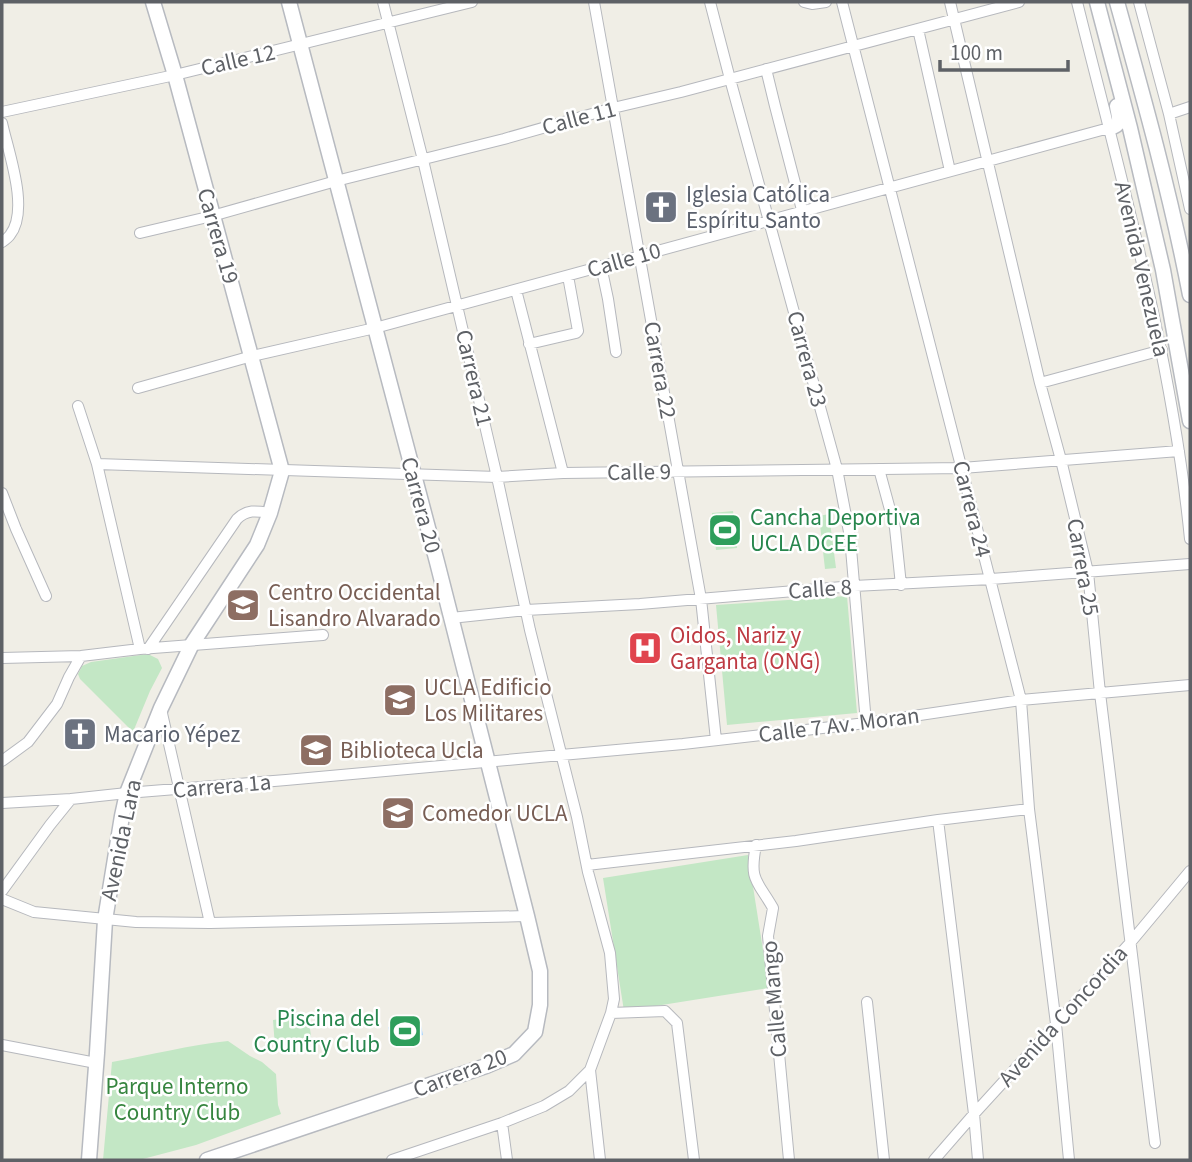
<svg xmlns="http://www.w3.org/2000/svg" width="1192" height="1162" font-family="'Source Sans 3',sans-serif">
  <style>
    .green { fill: #c3e7c5 }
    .water { fill: #a8d3fe }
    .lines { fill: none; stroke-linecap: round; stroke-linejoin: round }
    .street-casing { stroke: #b6b8bd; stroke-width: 12 }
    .secondary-casing { stroke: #b7bac0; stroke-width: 17 }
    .street { stroke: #fff; stroke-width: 10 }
    .secondary { stroke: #fff; stroke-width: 14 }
    .labels { text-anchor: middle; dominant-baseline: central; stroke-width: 5; stroke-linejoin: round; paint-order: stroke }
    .street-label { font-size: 23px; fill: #5e6166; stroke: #fff }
    .worship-label { font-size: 23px; fill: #5b616d; stroke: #fff; text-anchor: start }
    .leisure-label { font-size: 23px; fill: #27864d; stroke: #fff; text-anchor: start }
    .education-label { font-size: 23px; fill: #785e54; stroke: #fff; text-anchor: start }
    .health-label { font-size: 23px; fill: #be3a42; stroke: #fff; text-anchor: start }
    .park-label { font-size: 23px; fill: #36853f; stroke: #fff }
  </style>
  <rect width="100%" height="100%" fill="#f0eee6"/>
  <path class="green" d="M733,511l4,37 -21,2 -4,-37z
    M829,514l7,54 -11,1 -6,-53z
    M847,596l10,117 -130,12 -11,-120z
    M148,654l10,5 4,9 -12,23 -17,41 -53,-53 -2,-5 4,-8 9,-4z
    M748,855l21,133 -145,23 -21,-133z
    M308,1015l4,28 -37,4 -2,-27z
    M228,1041l22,15 12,6 14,12 2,31 3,9 -85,31 -57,15h-36l9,-98c39,-7 77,-17 116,-21z"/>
  <path class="water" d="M420,1021l3,14 -32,7 -3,-15z"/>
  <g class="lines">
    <g class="street-casing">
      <path id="street" d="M383,2l40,158 74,317 33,153 47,187 11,55 22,81 4,46 -3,14 -21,57 -21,21 -25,15 -42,17 -110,37
        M594,2l107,597 15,141
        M710,2l20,77 107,390 13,68 16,186
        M804,2l8,2 14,-2
        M842,2l179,698 8,109 27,215 13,136
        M950,2l90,381 21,77 27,112 12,121 55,450
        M1077,2c44,177 95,354 113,537
        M1139,2l30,112 21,95
        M918,29l32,142
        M766,69l9,37 27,104
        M2,112l173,-37 297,-73
        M1169,114l21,-7
        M2,123c6,28 28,87 8,112 -2,3 -5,5 -8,7
        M140,233l72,-17 124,-35 168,-42 109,-31 68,-16 338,-90
        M601,266l7,33 8,53
        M516,290l47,183
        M529,344l47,-11 2,-2 -10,-55
        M1040,383l122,-33
        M138,388l114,-32 123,-28 734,-200
        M78,406l19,58 43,185
        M97,464l400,13 66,-4 399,-5 217,-17
        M879,469l16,59 6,57
        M2,493l14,36 30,67
        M451,618l75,-8 114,-6 214,-18 137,-7 199,-15
        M148,649l89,-130c10,-10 20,-8 33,-6
        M2,658l79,-2 59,-7 183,-14
        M161,709l49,214
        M2,761l26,-19 29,-38 12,-27 12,-21
        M2,803l69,-4
        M938,820l36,294 4,46
        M756,845c-7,36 1,35 17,63l-5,28 21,224
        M587,865l209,-24 142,-21 91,-11
        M2,891l48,-66 21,-26 56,-6 159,-13 397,-36 183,-21 155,-23 169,-15
        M2,899l32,13 102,10 74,1 317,-7
        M867,1002l17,158
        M611,1013l54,-2 12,12 17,137
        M2,1045l94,18
        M590,1070l10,90
        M502,1123l5,37
        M934,1160l40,-46 156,-171 60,-72"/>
    </g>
    <g class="secondary-casing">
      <path id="secondary" d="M1097,2l33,126 33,142 27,151
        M1117,2c27,97 54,194 73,293
        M1109,128c14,-3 10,-10 8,-22
        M89,1160l8,-107 8,-133 17,-104 5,-23 34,-85 31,-64 65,-99 13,-32 12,-42 -107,-396 -22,-73
        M207,1160l279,-94 28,-12 21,-22 5,-27v-34l-13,-55 -90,-354 -148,-560"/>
    </g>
    <use href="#street" class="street"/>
    <use href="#secondary" class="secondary"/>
  </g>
  <defs>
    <g id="church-square" transform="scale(1.75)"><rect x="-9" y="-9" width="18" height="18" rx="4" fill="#6b7280" stroke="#fff"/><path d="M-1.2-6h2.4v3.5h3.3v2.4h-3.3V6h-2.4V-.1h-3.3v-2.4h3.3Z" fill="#fff"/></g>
    <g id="stadium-square" transform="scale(1.75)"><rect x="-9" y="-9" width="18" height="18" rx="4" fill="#2e9e5b" stroke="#fff"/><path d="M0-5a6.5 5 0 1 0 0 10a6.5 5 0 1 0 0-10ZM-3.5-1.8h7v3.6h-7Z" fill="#fff"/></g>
    <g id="university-square" transform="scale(1.75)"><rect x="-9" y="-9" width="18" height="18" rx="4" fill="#8d6e63" stroke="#fff"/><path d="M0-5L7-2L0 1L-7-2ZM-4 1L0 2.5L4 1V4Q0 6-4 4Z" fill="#fff"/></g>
    <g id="hospital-square" transform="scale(1.75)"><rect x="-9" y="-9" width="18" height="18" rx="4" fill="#e0444e" stroke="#fff"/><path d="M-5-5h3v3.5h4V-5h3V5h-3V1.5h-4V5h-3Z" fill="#fff"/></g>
  </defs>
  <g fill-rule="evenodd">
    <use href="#church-square" x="661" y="207"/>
    <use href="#stadium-square" x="725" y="530"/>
    <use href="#university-square" x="243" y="605"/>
    <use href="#hospital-square" x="645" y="648"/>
    <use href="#university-square" x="400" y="700"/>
    <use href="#church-square" x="80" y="734"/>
    <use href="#university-square" x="316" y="750"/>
    <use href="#university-square" x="398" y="813"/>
    <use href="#stadium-square" x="405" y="1031"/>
  </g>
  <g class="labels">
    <g class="street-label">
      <text transform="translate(238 60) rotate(-13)">Calle 12</text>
      <text transform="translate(579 118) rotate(-15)">Calle 11</text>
      <text transform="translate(218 236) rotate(74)">Carrera 19</text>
      <text transform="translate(624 260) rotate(-16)">Calle 10</text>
      <text transform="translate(1142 269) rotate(77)">Avenida Venezuela</text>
      <text transform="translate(807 359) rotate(75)">Carrera 23</text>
      <text transform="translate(660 370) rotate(80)">Carrera 22</text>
      <text transform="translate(474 378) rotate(77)">Carrera 21</text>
      <text transform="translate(639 472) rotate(-1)">Calle 9</text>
      <text transform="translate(421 505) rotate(75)">Carrera 20</text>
      <text transform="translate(972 509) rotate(76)">Carrera 24</text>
      <text transform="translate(1083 567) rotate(80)">Carrera 25</text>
      <text transform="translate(820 589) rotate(-4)">Calle 8</text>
      <text transform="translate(839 725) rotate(-7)">Calle 7 Av. Moran</text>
      <text transform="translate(222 786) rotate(-5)">Carrera 1a</text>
      <text transform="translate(121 840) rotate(-78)">Avenida Lara</text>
      <text transform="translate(774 999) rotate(-95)">Calle Mango</text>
      <text transform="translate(1063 1016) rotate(-48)">Avenida Concordia</text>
      <text transform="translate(460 1073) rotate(-21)">Carrera 20</text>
    </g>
    <g class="worship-label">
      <text x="686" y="194">Iglesia Católica<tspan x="686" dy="26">Espíritu Santo</tspan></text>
      <text x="104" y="734">Macario Yépez</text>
    </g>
    <g class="leisure-label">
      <text x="750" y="517">Cancha Deportiva<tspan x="750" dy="26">UCLA DCEE</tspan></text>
      <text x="380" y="1018" text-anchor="end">Piscina del<tspan x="380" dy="26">Country Club</tspan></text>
    </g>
    <g class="education-label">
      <text x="268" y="592">Centro Occidental<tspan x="268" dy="26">Lisandro Alvarado</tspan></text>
      <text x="424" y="687">UCLA Edificio<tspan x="424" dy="26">Los Militares</tspan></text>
      <text x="340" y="750">Biblioteca Ucla</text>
      <text x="422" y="813">Comedor UCLA</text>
    </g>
    <g class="health-label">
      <text x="670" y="635">Oidos, Nariz y<tspan x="670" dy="26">Garganta (ONG)</tspan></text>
    </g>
    <g class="park-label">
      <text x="177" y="1086">Parque Interno<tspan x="177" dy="26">Country Club</tspan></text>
    </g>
  </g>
  <rect width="1192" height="1162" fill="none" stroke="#5e6166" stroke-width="7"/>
  <path d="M940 60v10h128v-10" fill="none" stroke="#5e6166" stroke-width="3.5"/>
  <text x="950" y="60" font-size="21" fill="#5e6166" stroke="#ffffff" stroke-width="5" paint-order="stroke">100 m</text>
</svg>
